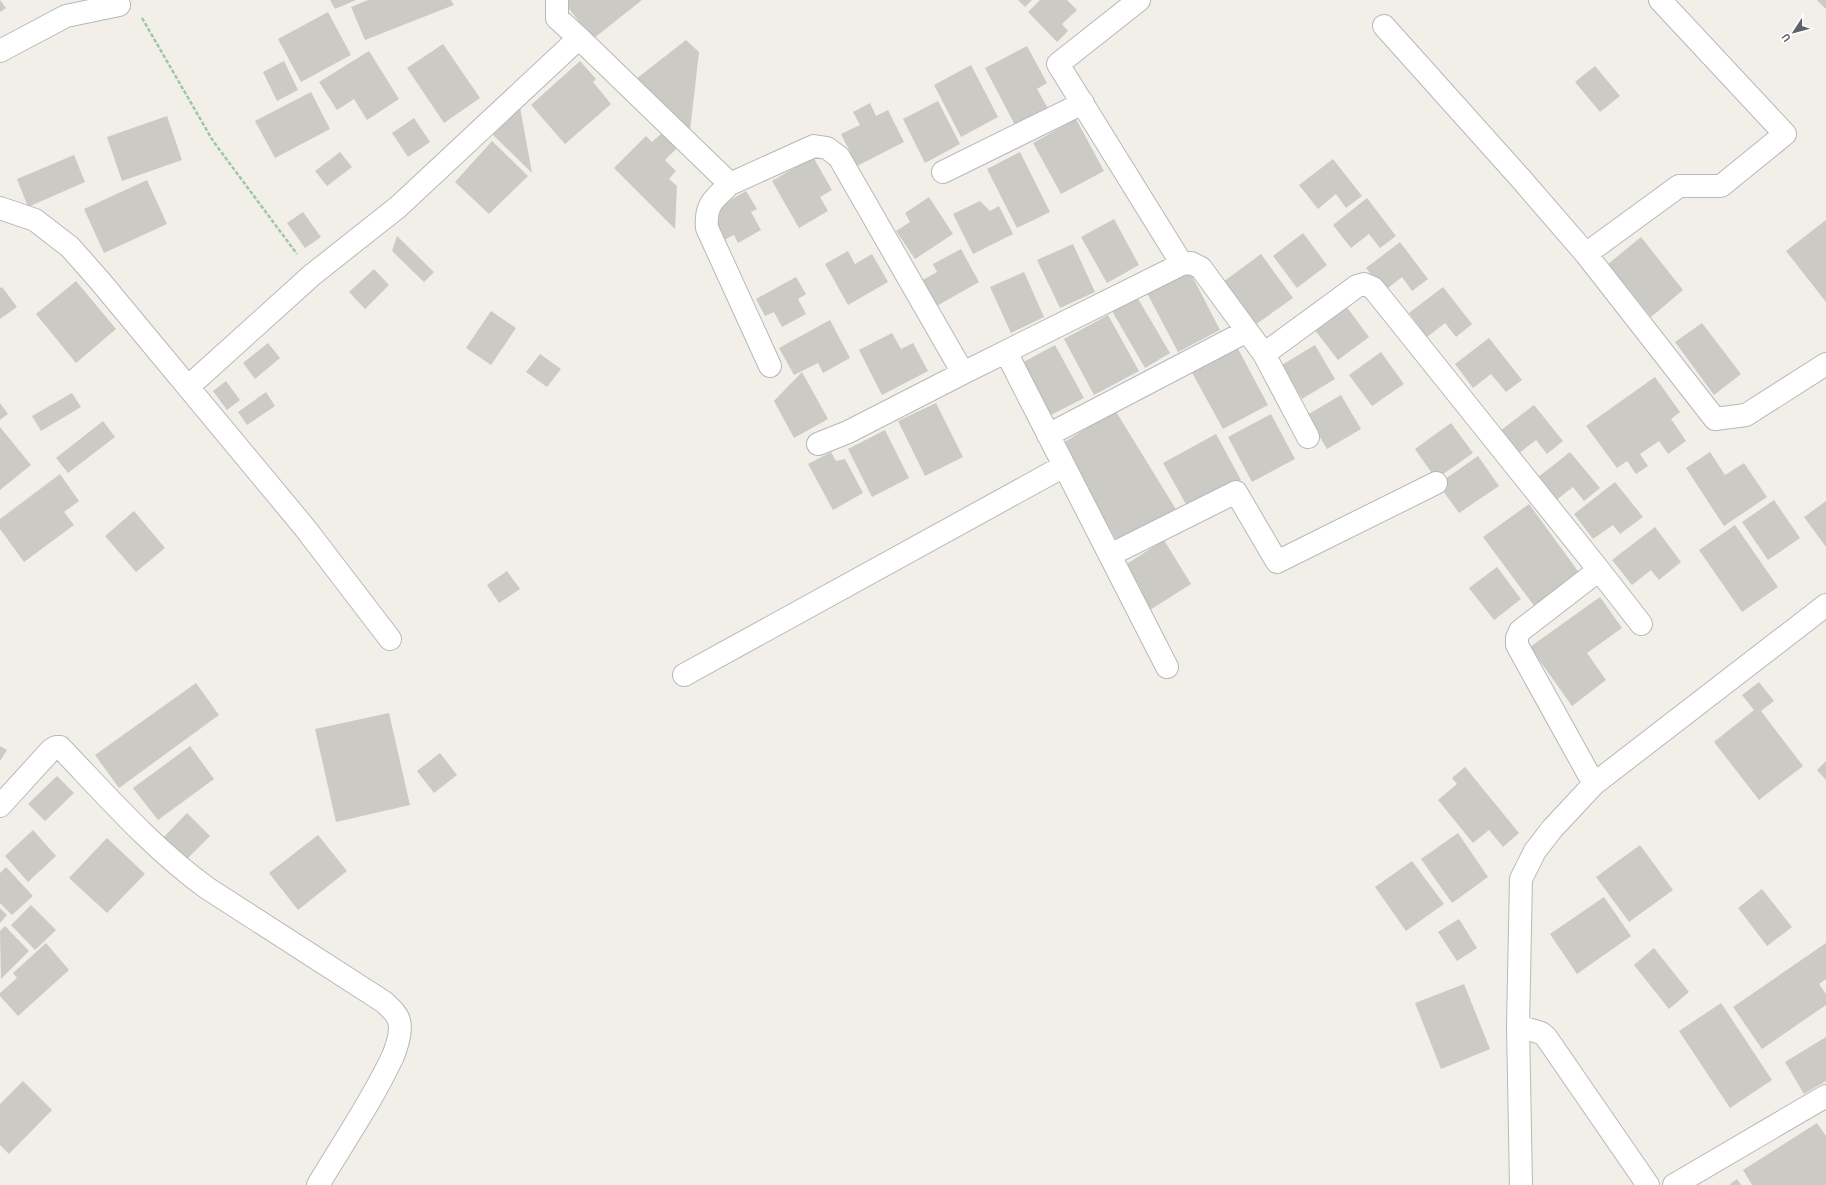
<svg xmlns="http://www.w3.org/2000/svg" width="1826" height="1185" font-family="'PT Sans',sans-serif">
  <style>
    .building { fill: #cccac5 }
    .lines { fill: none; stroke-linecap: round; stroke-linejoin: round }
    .minor-casing { stroke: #b5b8bc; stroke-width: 24 }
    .path { stroke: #9cc7a9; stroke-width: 2.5; stroke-dasharray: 4 2; stroke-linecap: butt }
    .minor { stroke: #fff; stroke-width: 22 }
  </style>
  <rect width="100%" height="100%" fill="#f1efe8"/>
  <path class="building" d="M0,0l6,8 -6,4z
    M330,0h26l-21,9z
    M368,0h83l3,5 -89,35 -14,-33z
    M562,0h80l-49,39z
    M1018,0h14l-7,7z
    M1040,0h27l10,10 -15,14 6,7 -11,11 -29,-30z
    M1817,0h9v9z
    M328,12l23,43 -50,27 -23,-43z
    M686,40l13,12 -9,79 -54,-52z
    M443,44l37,54 -36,25 -37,-55z
    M1027,46l20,37 -10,6 13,23 -33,17 -32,-61z
    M369,51l30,48 -32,21 -13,-21 -17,11 -18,-28z
    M284,61l14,29 -21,11 -14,-29z
    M580,61l16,18 -3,3 18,22 -46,40 -34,-39z
    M971,65l27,52 -37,20 -27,-52z
    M1595,66l25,30 -20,16 -25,-30z
    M311,92l19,37 -55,29 -20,-37z
    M938,101l22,43 -35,19 -22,-44z
    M870,103l6,13 12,-6 16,32 -47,24 -16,-32 19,-9 -7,-13z
    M520,107l12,66 -39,-38z
    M167,116l15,44 -60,21 -15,-44z
    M414,118l16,24 -22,15 -16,-24z
    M1076,119l28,52 -43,23 -28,-51z
    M663,132l15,15 -13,13 11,11 -7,8 8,7 -2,43 -61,-61 32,-32 6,6z
    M492,141l36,35 -39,38 -34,-32z
    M340,152l12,15 -25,19 -12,-15z
    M1020,152l30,60 -33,16 -30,-59z
    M74,155l11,27 -57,25 -11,-28z
    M813,157l19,33 -12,7 8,14 -29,17 -27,-47z
    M1333,159l29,37 -16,12 -10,-14 -18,15 -19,-24z
    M147,180l20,44 -63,29 -20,-44z
    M746,191l11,18 -6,3 10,18 -23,13 -4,-8 -10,5 -16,-27z
    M929,197l24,37 -38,25 -19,-28 14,-9 -5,-9z
    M1367,198l29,38 -16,12 -11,-14 -18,14 -18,-23z
    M980,201l10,10 9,-5 14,28 -40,20 -20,-40z
    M303,212l18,25 -16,11 -18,-25z
    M1114,219l25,46 -32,18 -26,-46z
    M1826,220v82l-40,-51z
    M1303,233l24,32 -30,23 -24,-32z
    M397,236l37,36 -10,10 -32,-31z
    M1641,237l42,53 -32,27 -43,-53z
    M1400,242l28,37 -16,12 -10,-14 -18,14 -18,-23z
    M1073,244l22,48 -35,16 -23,-48z
    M961,249l18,33 -44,25 -14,-26 16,-9 -4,-8z
    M848,251l7,13 17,-10 16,28 -40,23 -23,-41z
    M1261,254l32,44 -38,27 -32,-43z
    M374,269l15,16 -24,24 -16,-17z
    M1024,272l20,45 -33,16 -21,-46z
    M1190,272l30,58 -42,22 -31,-59z
    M796,277l10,17 -8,5 8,15 -24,13 -8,-15 -9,4 -9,-17z
    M76,281l40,48 -40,34 -40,-49z
    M2,287l15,20 -17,12v-31z
    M1443,287l29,37 -16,13 -11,-14 -18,14 -18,-24z
    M1137,297l33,56 -25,15 -33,-57z
    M1346,306l23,31 -31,23 -24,-31z
    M491,311l25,17 -25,37 -25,-17z
    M1108,315l31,56 -45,24 -30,-56z
    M830,320l20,38 -27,15 -5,-10 -24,12 -15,-27z
    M1702,323l39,51 -27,21 -39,-53z
    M892,333l9,16 12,-6 15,28 -46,24 -23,-45z
    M1489,338l33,42 -16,12 -15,-18 -18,14 -18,-24z
    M268,343l12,15 -25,21 -12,-16z
    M1055,345l29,53 -35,18 -29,-52z
    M1236,345l32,60 -45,24 -33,-60z
    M1315,345l20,34 -33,20 -20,-34z
    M1381,352l23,32 -32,22 -23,-31z
    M540,354l21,15 -14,18 -21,-15z
    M802,372l26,47 -34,19 -20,-37z
    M1655,377l25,35 -9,7 15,22 -18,13 -9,-13 -19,13 8,12 -12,8 -9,-13 -10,7 -31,-42z
    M226,381l14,19 -13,10 -14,-19z
    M266,392l9,14 -28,19 -9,-13z
    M72,393l9,14 -40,24 -9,-15z
    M1341,395l20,34 -34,20 -20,-34z
    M0,403l8,11 -8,6z
    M936,403l27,54 -38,19 -27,-55z
    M1534,405l29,36 -16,13 -11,-14 -18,14 -18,-23z
    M1115,410l62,101 -57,35 -60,-101z
    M1271,414l24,45 -43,23 -24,-45z
    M103,421l12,16 -47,36 -12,-15z
    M1451,423l22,30 -37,26 -21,-30z
    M0,427l31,38 -31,25z
    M885,430l24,48 -37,19 -24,-48z
    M1216,434l25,46 -53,28 -25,-45z
    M831,452l5,9 9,-2 18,34 -30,17 -25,-46z
    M1570,452l30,36 -16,13 -11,-14 -18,14 -18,-23z
    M1710,452l15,23 19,-12 23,34 -43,29 -38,-58z
    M1478,456l21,30 -40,27 -21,-29z
    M60,474l19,27 -15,11 10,13 -50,37 -24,-33v-10z
    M1615,482l28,35 -23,17 -7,-9 -20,14 -19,-25z
    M1774,500l26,38 -32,22 -26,-38z
    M1826,501v46l-22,-30z
    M1529,504l51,70 -45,33 -52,-70z
    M134,511l31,37 -29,24 -31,-36z
    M1735,525l43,62 -36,25 -43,-62z
    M1655,527l26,35 -22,18 -8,-10 -19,15 -20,-25z
    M1164,540l27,44 -41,26 -28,-43z
    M1497,567l24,32 -27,21 -25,-32z
    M507,571l13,18 -21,14 -12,-18z
    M1600,597l22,31 -35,25 19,27 -34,26 -42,-59z
    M1759,682l15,19 -13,10 42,55 -44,34 -45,-58 40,-32 -12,-15z
    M196,683l23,32 -100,73 -24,-33z
    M389,713l21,92 -74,17 -21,-93z
    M0,746l7,4 -7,11z
    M190,746l24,33 -56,41 -25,-32z
    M440,753l17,22 -23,18 -17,-22z
    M1826,761v19l-9,-10z
    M1465,767l54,66 -16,14 -14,-17 -16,13 -35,-43 19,-16 -5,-6z
    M57,776l17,17 -29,28 -17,-17z
    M187,813l23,23 -26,26 -22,-23z
    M33,830l23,26 -28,26 -23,-26z
    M1458,833l30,44 -36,26 -31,-44z
    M318,835l29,36 -49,39 -29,-37z
    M107,838l38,36 -38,39 -38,-35z
    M1640,845l33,45 -44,32 -33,-45z
    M1412,861l32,43 -38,27 -31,-44z
    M6,867l27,29 -21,19 -12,-12v-30z
    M1762,889l30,38 -25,19 -29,-38z
    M1604,897l27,39 -54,38 -27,-40z
    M31,905l25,25 -21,20 -24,-25z
    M0,908l7,7 -7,8z
    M1459,919l18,29 -20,13 -19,-29z
    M5,926l24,25 -28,28 -1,-48z
    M46,943l23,27 -51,46 -18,-20v-3l17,-15 -4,-5z
    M1826,943v36l-7,5 7,10v11l-64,44 -29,-42z
    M1654,948l35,44 -20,17 -35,-44z
    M1464,984l26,65 -49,20 -26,-66z
    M1721,1003l51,77 -42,28 -51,-77z
    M1826,1037v44l-22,13 -19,-32z
    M23,1081l29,29 -43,44 -9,-9v-41z
    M1817,1123l9,13v49h-74l-9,-15z
    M1737,1179l4,6h-12z"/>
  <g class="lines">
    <g class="minor-casing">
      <path id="minor" d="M1139,0l-81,64 124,200
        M1384,26l138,154 64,74 129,165 31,-4 80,-51
        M579,38l151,146 84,-38 13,2 12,9 124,216 219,-109 9,-1 10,5 63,86 93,-68 7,-2 9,4 226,282 -79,61 -3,7v7l77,139
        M0,51l66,-35 53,-11
        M943,172l140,-69
        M730,184c-16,15 -25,20 -23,44l63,138
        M0,208l35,12 35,27 30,34 205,247 85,111
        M1586,254l93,-68h42l64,-52 -125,-134
        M1006,352l161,315
        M1264,354l44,83
        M188,387l124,-112 86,-68 181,-169 -22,-20v-18
        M1048,435l199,-104
        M818,444l30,-12 115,-59
        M1110,555l126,-63 41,70 159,-79
        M1599,570l42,54
        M684,675l380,-209
        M0,806l51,-56 5,-3h4c47,49 92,101 147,141l177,114c5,5 13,11 15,19 3,10 -2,25 -6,35 -21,45 -50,87 -75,129
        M1518,1026l23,7 5,4 102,148
        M1521,1185l-3,-159 3,-147 14,-28 17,-22 42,-45 232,-179
        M1674,1185l152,-89"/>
    </g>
    <path class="path" d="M142,18l71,123 84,113"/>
    <use href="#minor" class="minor"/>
  </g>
  <g transform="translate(1794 32) rotate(234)" stroke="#ffffff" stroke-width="3" paint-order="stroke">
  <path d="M0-3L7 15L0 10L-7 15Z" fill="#5f6368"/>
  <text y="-6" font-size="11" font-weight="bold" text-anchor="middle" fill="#5f6368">U</text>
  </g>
</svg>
